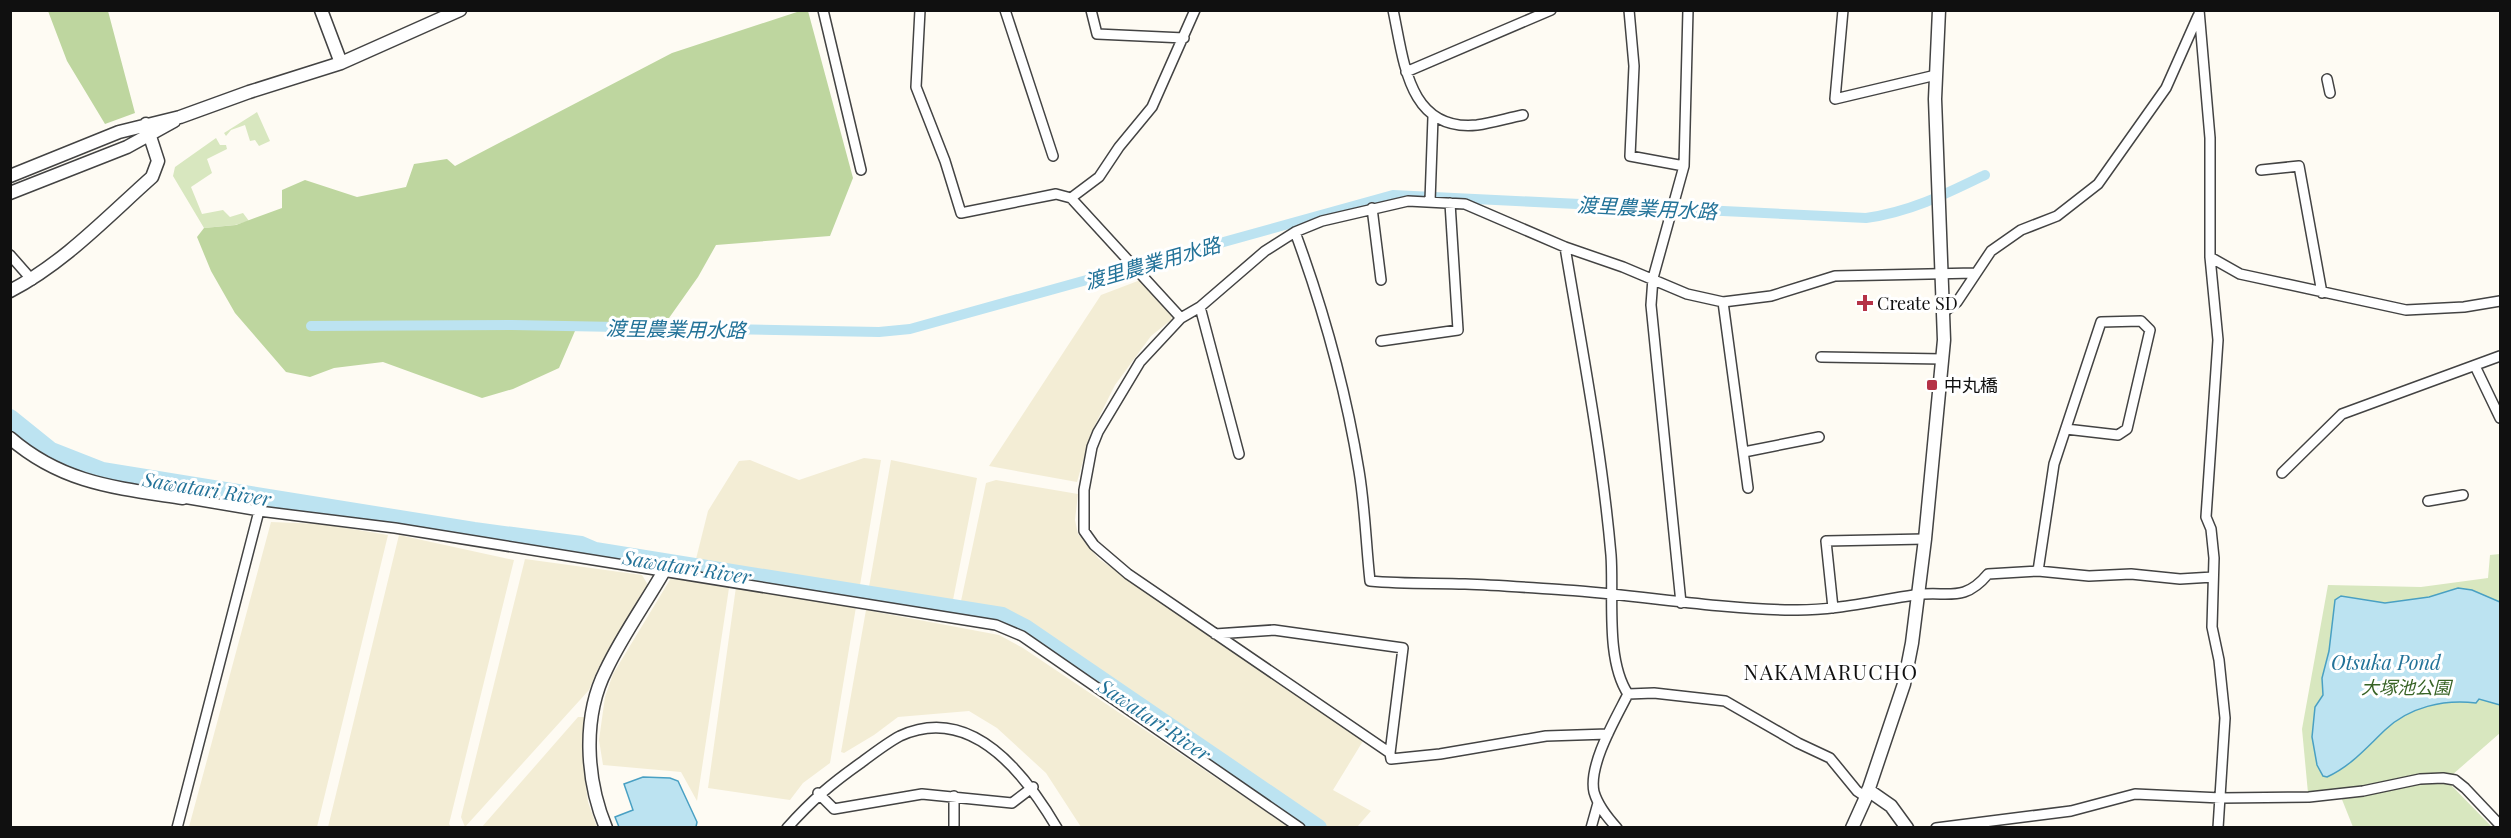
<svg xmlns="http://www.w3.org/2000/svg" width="2511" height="838" font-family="'Playfair Display','Noto Sans JP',serif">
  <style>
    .farmland { fill: #f3edd5 }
    .green { fill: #d8e7bf }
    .forest { fill: #bed69f }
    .water { fill: #bce3f1; stroke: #49a0c3; stroke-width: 1.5 }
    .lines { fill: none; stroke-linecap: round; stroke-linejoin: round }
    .canal { stroke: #bce3f1; stroke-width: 10 }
    .river { stroke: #bce3f1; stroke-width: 18 }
    .minor-casing { stroke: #434343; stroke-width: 12 }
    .tertiary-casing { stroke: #434343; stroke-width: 15 }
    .minor { stroke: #fff; stroke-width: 9 }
    .tertiary { stroke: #fff; stroke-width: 12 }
    .poi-dot { fill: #b53247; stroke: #fff; stroke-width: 2 }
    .labels { text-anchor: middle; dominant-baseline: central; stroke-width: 6; stroke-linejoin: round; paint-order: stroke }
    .poi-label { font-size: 18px; fill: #101010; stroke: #fff; text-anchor: start }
    .park-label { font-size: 18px; font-style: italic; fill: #386325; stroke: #fff }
    .water-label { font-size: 20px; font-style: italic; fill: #227298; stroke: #fff }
    .quarter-label { font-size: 21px; letter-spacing: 1.5px; fill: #101010; stroke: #fff }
  </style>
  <rect width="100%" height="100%" fill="#fefbf3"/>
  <path class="farmland" d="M1143,279l29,36 -1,5 -20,16 -36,49 -24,48 -14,49 -88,-16 112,-171z
    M864,458l17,2 -21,125 -164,-26 12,-48 31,-50 11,-1 49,20z
    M891,460l86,18 -24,122 -84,-13z
    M996,480l82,14 -3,26 3,14 21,25 264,182 -30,49 38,21 -14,16h-29l-313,-213 -14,-6 -40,-7 25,-118z
    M271,522l51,2 66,11 -71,292h-128z
    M399,535l115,25 -65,264 2,3h-123z
    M525,559l117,16 6,10 -51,86 -8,19 -124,137 -4,-10z
    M671,578l58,10 -32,213 -16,-29 -78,-7 -4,-25 6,-43 8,-23z
    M736,587l120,20 -26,156 -27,20 -13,17 -82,-12z
    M866,610l133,25 24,13 266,179h-208l-35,-54 -49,-45 -28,-17 -71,6 -24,18 -30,18 -3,-1z
    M578,717h6v53l4,32 9,25 -116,1z"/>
  <path class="green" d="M257,112l13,29 -11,5 -4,-6 -5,1 -5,-16 -14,5 -5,6 -2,-3z
    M216,138l4,7h6l1,4 -20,10 5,14 -21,14 11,27 21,-4 7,7 13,-4 6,8 -14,4 -31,3 -31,-52 2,-9z
    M2500,554v179l-48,42 -3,8 43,44h-139l-14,-35 -31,1 -6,-64 26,-144 93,2 67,-9 2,-23z"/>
  <path class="forest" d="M48,11h60l27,102 -30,11 -38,-63z
    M800,11h8l45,167 -23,58 -114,9 -18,32 -29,41 -91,6 -19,44 -46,21 -31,9 -99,-36 -49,6 -24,9 -24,-5 -51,-59 -24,-42 -14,-34 7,-9 32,-3 46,-17v-18l23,-10 52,17 49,-10 8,-23 33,-5 8,7 217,-113z"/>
  <path class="water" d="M2458,588l14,2 28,12v103l-21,-6 -3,4c-32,-4 -67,4 -91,27 -19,18 -34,36 -58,47l-4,-1 -6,-11 -5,-28 3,-30 8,-12 -1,-17 7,-27 6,-51 6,-4 44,7 44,-6z
    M643,777l27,1 8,3 19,41 -1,5h-77l-4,-10 18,-7 -9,-26z"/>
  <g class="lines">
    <path class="canal" d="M311,326l201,-1 367,7 31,-3 483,-134 473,23c44,-6 80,-24 119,-43"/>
    <path class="river" d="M10,418l41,33 51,20 372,60 107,14 14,6 407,65 23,12 293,200"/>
    <g class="minor-casing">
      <path id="minor" d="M823,10l38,160
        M920,10l-4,77 29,74 16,52 95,-19 15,4 110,120
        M1005,10l48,146
        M1091,10l6,24 87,4
        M1393,10c11,51 15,122 84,115 15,-2 31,-7 46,-10
        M1629,10l5,56 -4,90 54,10
        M1843,10l-8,89 101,-24
        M2199,10l11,128v119l8,83 -12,177 5,12 3,29 -2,69 7,33 6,58 -7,110
        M1406,72l145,-62
        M2327,79l3,14
        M2261,170l38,-4 23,127
        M1071,198l28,-21 20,-30 33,-40 43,-97
        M1430,201l3,-84
        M1372,208l9,72
        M1295,232c28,76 51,159 64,239 6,36 7,74 11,110 32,3 63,2 95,3 34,1 67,4 100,6 76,5 151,19 227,20 41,1 82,-9 122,-15 33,-5 49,9 74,-21l50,-3 51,5 42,-2 49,5 33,-2
        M1565,247c17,102 37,205 46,308 3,40 -6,104 17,139
        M10,255l22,25
        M2210,257l30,17 166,36 58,-3 36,-6
        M1723,302l25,186
        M1200,307l39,147
        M1944,312l13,-10 34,-51 30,-21 36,-14 41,-32 68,-96 32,-72
        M1381,341l77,-11 -8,-127
        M1821,357l122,2
        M2475,366l25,52
        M1744,452l75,-15
        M2282,473l60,-59 158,-58
        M183,498l76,13 136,17 601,97 26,11 278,192
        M2428,501l35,-6
        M2038,571l16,-107 47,-142 40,-1 9,9 -23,99 -9,6 -52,-6
        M1681,603l-30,-298 2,-27 31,-112 4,-156
        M1833,608l-7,-67 99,-2
        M1215,634l59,-4 129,18 -13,105
        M1628,694l26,-1 71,8 73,42 32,15 27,33 9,6
        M1608,734l-62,2 -106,18 -49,5 -1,-6 -262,-179 -34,-29 -10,-14v-41l8,-43 6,-15 42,-70 41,-44 19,-11 65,-56 30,-19 27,-11 86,-20 57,3 100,43 58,20 64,27 36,8 48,-6 64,-20 140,-3
        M818,793l16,16 88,-15 90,9 21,-16
        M177,828l82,-317
        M787,828c25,-28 45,-45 75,-66 12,-9 25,-19 38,-26 72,-33 126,39 157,92
        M954,828v-32
        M1591,828l7,-25
        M1617,828c-10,-11 -19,-22 -23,-36 -6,-27 22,-74 34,-98
        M1936,828l135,-17 64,-17 86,4 88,-1 54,-6 57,-12 23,-1 12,2 10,8 35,37"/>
    </g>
    <g class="tertiary-casing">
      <path id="tertiary" d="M321,10l20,53
        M10,176l109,-44 61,-15 69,-25 92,-29 119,-53
        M10,193l117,-46 47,-26
        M10,291c54,-28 97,-74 142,-114l6,-16 -12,-37
        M10,438c53,46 108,50 173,60
        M1868,790l23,16 16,22
        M606,828c-20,-48 -24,-111 0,-158 16,-34 39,-66 58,-99
        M1852,828l14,-31 38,-113 8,-41 13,-104 19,-199 -9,-241 4,-89"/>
    </g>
    <use href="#minor" class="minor"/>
    <use href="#tertiary" class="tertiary"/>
  </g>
  <g class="poi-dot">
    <path d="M1862 294h6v6h6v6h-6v6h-6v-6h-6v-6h6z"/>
    <rect x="1926" y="379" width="12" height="12" rx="3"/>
  </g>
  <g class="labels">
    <g class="poi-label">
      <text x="1877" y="303">Create SD</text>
      <text x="1944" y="385">中丸橋</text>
    </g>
    <g class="park-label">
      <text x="2406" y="687">大塚池公園</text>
    </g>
    <g class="water-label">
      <text transform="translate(1647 207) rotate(3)">渡里農業用水路</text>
      <text transform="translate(1152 262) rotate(-16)">渡里農業用水路</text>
      <text transform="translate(676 328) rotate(1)">渡里農業用水路</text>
      <text transform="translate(207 488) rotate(9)">Sawatari River</text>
      <text transform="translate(687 566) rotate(9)">Sawatari River</text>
      <text x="2386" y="661">Otsuka Pond</text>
      <text transform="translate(1155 719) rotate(34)">Sawatari River</text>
    </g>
    <g class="quarter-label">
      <text x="1831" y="671">NAKAMARUCHO</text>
    </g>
  </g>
  <rect width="2511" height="838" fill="none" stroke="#101010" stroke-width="24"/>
</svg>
